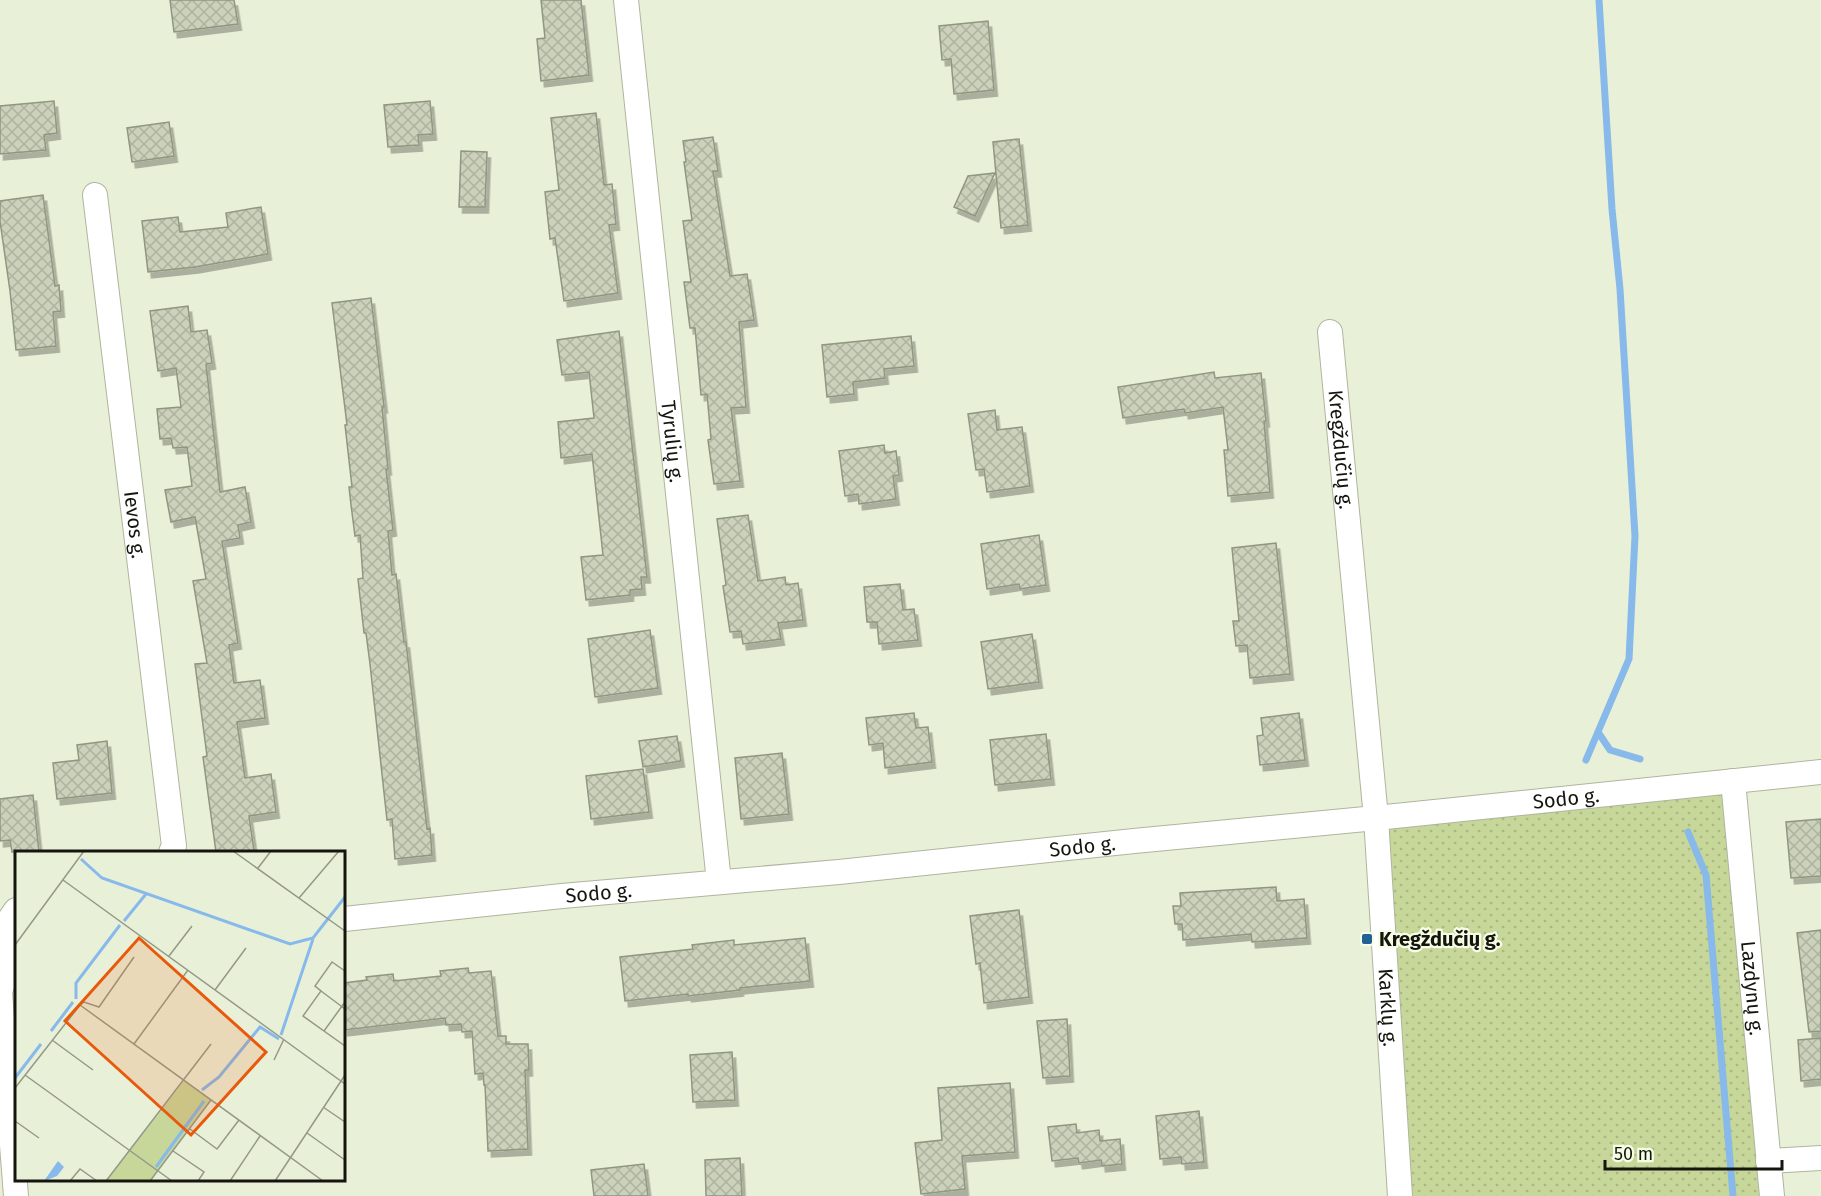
<svg xmlns="http://www.w3.org/2000/svg" width="1821" height="1196" font-family="'Fira Sans',sans-serif">
  <style>
    .grass { fill: url(#grass-dots) }
    .lines { fill: none; stroke-linecap: round; stroke-linejoin: round }
    .stream { stroke: #87b9ea; stroke-width: 7 }
    .building { fill: url(#building-cross-hatch); stroke: #909781; stroke-width: 1.5; filter: url(#shadow) }
    .street-casing { stroke: #aeb59e; stroke-width: 26 }
    .street { stroke: #fff; stroke-width: 24 }
    .poi-dot { fill: #226096; stroke: #f6fde5; stroke-width: 2 }
    .labels { text-anchor: middle; dominant-baseline: central; stroke-width: 4.5; stroke-linejoin: round; paint-order: stroke }
    .street-label { font-size: 20px; fill: #14160e; stroke: #f6fde5 }
    .poi-label { font-size: 20px; font-weight: bold; fill: #14160e; stroke: #f6fde5; text-anchor: start }
    .inset-river { fill: none; stroke: #87b9ea; stroke-width: 3 }
    .inset-road { fill: none; stroke: #949987; stroke-width: 1.5 }
    .view { fill: #e8590c; fill-opacity: 0.15; stroke: #e8590c; stroke-width: 3 }
    .inset-edge { fill: none; stroke: #14160e; stroke-width: 3 }
  </style>
  <defs>
    <pattern id="grass-dots" width="8" height="8" patternUnits="userSpaceOnUse" patternTransform="scale(1.5)"><rect width="8" height="8" fill="#c7d79a"/><path d="M2 2h.1M6 6h.1" fill="none" stroke="#aab884" stroke-width="1.8" stroke-linecap="round"/></pattern>
    <pattern id="building-cross-hatch" width="8" height="8" patternUnits="userSpaceOnUse" patternTransform="scale(1.5)"><rect width="8" height="8" fill="#cbd1ba"/><path d="M0 0l8 8M0 8l8-8" fill="none" stroke="#adb39f"/></pattern>
    <filter id="shadow"><feDropShadow dx="3.5" dy="6" stdDeviation="0" flood-color="#0004"/></filter>
  </defs>
  <rect width="100%" height="100%" fill="#e9f0d8"/>
  <path class="grass" d="M1733,781l39,415h-372l-24,-378z"/>
  <g class="lines">
    <path class="stream" d="M1598,732l12,18 30,9
      M1586,760l43,-101 6,-123 -15,-247 -8,-80 -13,-209
      M1688,832l18,43 27,321"/>
  </g>
  <path class="building" d="M170,0h64l4,24 -64,8z
    M541,0h40l8,75 -48,6 -4,-42 8,-1z
    M988,21l6,69 -40,4 -3,-35 -9,1 -3,-34z
    M54,101l3,32 -13,2 2,15 -46,4v-48z
    M430,101l3,33 -15,1 1,10 -31,2 -4,-42z
    M596,113l8,72 8,-1 4,40 -7,1 9,68 -54,8 -9,-63 -5,1 -5,-47 14,-2 -8,-72z
    M169,122l5,34 -42,6 -5,-34z
    M713,137l5,34h-5l17,105 17,-2 7,46 -15,2 7,85 -15,1 9,73 -26,3 -6,-44 3,-1 -4,-45 -6,1 -6,-67h-5l-6,-46h7l-8,-61 9,-1 -8,-58h2l-3,-21z
    M1019,139l9,86 -27,3 -8,-86z
    M461,151l26,1 -2,55h-26z
    M995,173l-20,43 -21,-9 14,-31z
    M43,195l12,91 4,-1 2,26 -8,1 3,34 -40,4 -6,-59 -10,-70v-20z
    M261,207l7,47 -73,13 -47,5 -6,-51 36,-4 2,15 48,-5 -2,-14z
    M371,298l13,109h-2l6,62h-2l7,61 -5,1 4,44 4,-1 8,68h2l21,187 3,-1 2,27 -37,4 -3,-40 -5,1 -17,-156 -4,-31h-2l-6,-54 5,-1 -3,-43 -5,1 -4,-31 -2,-18h3l-7,-62h2l-15,-122z
    M188,306l3,26 16,-2 5,33 -6,1 14,128 25,-5 6,35 -13,3 2,13 -18,3 16,102 -9,2 5,38 26,-3 5,38 -28,4 8,56 26,-4 5,38 -27,4 5,35 -10,1h-28l-13,-95 4,-1 -12,-92 12,-1 -14,-82 13,-2 -11,-62 -24,5 -6,-32 27,-4 -5,-39 -14,1 -2,-10 -11,1 -3,-30 24,-2 -5,-39 -18,3 -8,-60z
    M619,331l28,246h-6l1,12 -12,1v5l-44,5 -5,-43 22,-2 -11,-101 -31,4 -3,-36 36,-4 -5,-46 -27,3 -5,-35z
    M911,336l3,30 -30,3 1,9 -32,4 1,12 -27,3 -5,-52z
    M1214,372l1,6 46,-5 5,48h-2l6,71 -42,4 -4,-46h4l-5,-43 -38,6 -1,-4 -61,9 -5,-31z
    M995,410l2,20 25,-3 8,59 -43,6 -3,-23 -8,1 -8,-56z
    M884,445l1,8 11,-2 3,24 -6,1 3,23 -37,5 -1,-10 -13,2 -6,-45z
    M748,515l10,66 27,-4 1,8 12,-2 5,37 -25,3 3,16 -38,5 -2,-13 -11,1 -7,-46 3,-1 -9,-66z
    M1039,535l7,50 -26,4 -1,-5 -32,5 -6,-45z
    M1276,543l14,131 -40,4 -3,-33 -11,1 -3,-25h6l-7,-73z
    M900,584l3,26 11,-1 4,31 -39,4 -2,-22h-10l-3,-35z
    M650,630l8,58 -63,9 -7,-58z
    M1032,634l7,48 -51,7 -7,-47z
    M914,713l2,15 12,-1 4,35 -47,6 -2,-25 -14,2 -3,-27z
    M1299,713l6,47 -45,5 -3,-29 6,-1 -2,-17z
    M1046,734l5,45 -56,6 -5,-45z
    M677,736l4,25 -38,6 -4,-26z
    M107,741l5,52 -55,6 -4,-36 26,-3 -2,-15z
    M782,753l7,61 -48,5 -6,-61z
    M643,769l6,43 -58,7 -5,-43z
    M33,795l6,57h-27l-2,-12 -10,1v-42z
    M1821,819v57l-30,2 -5,-56z
    M1276,887l1,14 27,-2 3,39 -55,4 -1,-8 -68,6 -1,-16h-7l-2,-18h8l-1,-13z
    M1019,910l10,87 -45,6 -4,-40 -4,1 -6,-48z
    M1821,930v101l-12,1 -12,-99z
    M805,938l5,43 -70,7v2l-52,6v-2l-63,7 -5,-44 73,-8 -1,-4 42,-5v5z
    M468,968l1,5 22,-2 7,65h8v8h22l1,26h-4l3,79 -40,2 -3,-66h-1l-1,-12 -8,1 -3,-43 -10,1 -1,-8 -15,1 -1,-7 -101,12v-47l23,-3 -1,-3 27,-3 1,7 47,-5 -1,-5z
    M1067,1019l3,57 -27,2 -6,-57z
    M1821,1038v41l-20,2 -3,-41z
    M732,1052l3,48 -42,2 -3,-47z
    M1010,1083l5,69 -53,4 3,33 -44,5 -6,-51 27,-3 -4,-52z
    M1199,1111l5,51 -22,2 -1,-7 -21,2 -4,-43z
    M1076,1124l1,9 22,-3 1,11 20,-2 2,25 -20,2 -1,-6 -22,3 -1,-5 -26,3 -4,-34z
    M740,1158l2,38h-36l-1,-36z
    M644,1164l4,32h-54l-3,-26z"/>
  <g class="lines">
    <g class="street-casing">
      <g id="street">
        <path id="s1" d="M626,0l93,882"/>
        <path id="s2" d="M95,195l79,651 -3,6"/>
        <path id="s3" d="M1330,332l46,486 24,378"/>
        <path id="s4" d="M1733,781l39,415"/>
        <path id="s5" d="M344,919l218,-23 277,-24 295,-31 242,-23 445,-46"/>
        <path d="M1768,1161l53,-3"/>
        <path d="M16,1196l-16,-204 11,-35 -4,-34 9,-13"/>
      </g>
    </g>
    <use href="#street" class="street"/>
  </g>
  <rect class="poi-dot" x="1361" y="933" width="12" height="12" rx="3"/>
  <g class="labels">
    <g class="street-label">
      <text stroke="none"><textPath href="#s1" startOffset="444">Tyrulių g.</textPath></text>
      <text stroke="none"><textPath href="#s3" startOffset="118">Kregždučių g.</textPath></text>
      <text stroke="none"><textPath href="#s2" startOffset="332">Ievos g.</textPath></text>
      <text stroke="none"><textPath href="#s5" startOffset="1228">Sodo g.</textPath></text>
      <text stroke="none"><textPath href="#s5" startOffset="742">Sodo g.</textPath></text>
      <text stroke="none"><textPath href="#s5" startOffset="256">Sodo g.</textPath></text>
      <text stroke="none"><textPath href="#s4" startOffset="208">Lazdynų g.</textPath></text>
      <text stroke="none"><textPath href="#s3" startOffset="678">Karklų g.</textPath></text>
    </g>
    <g class="poi-label">
      <text x="1379" y="939">Kregždučių g.</text>
    </g>
  </g>
  <g transform="translate(15 851)">
    <rect width="330" height="330" fill="#e9f0d8"/>
    <path d="M169,230l27,19 -61,81h-44z" fill="#c7d79a"/>
    <path d="M43,310l6,6 -7,9 -13,5z" fill="#87b9ea"/>
    <path class="inset-river" d="M66,8l21,19 188,66 23,-6 32,-41M109,70l22,-27M61,148v-16l44,-58M36,180l22,-29M266,184l32,-96M0,227l26,-34M187,239l17,-13 41,-50 19,12M141,316l48,-66"/>
    <path class="inset-road" d="M218,0l112,80M243,17l13,-17M48,29l282,204M284,47l40,-47M0,94l69,-94M154,105l23,-30M330,120l-13,-9 -17,24 6,5 -18,25 42,30M200,139l31,-42M306,140l24,18M65,154l243,176M65,154l4,-3 15,5 35,-50M309,180l21,-29M37,189l41,30M119,193l54,-74M259,209l10,-21M10,224l147,106M0,237l65,-83M308,256l22,15M0,270l24,17M175,278l27,20 22,-29M292,282l38,27M158,300l31,21 -6,9M55,330l10,-12 17,12M91,330l105,-137M135,330l61,-81M215,330l30,-45M260,330l70,-106"/>
    <path class="view" d="M124,87l127,114 -75,83 -126,-114z"/>
    <rect width="330" height="330" class="inset-edge"/>
  </g>
  <path d="M1605 1160v9h177v-9" fill="none" stroke="#14160e" stroke-width="3"/>
  <text x="1614" y="1160" font-size="18" fill="#14160e" stroke="#f6fde5" stroke-width="4.5" paint-order="stroke">50 m</text>
</svg>
